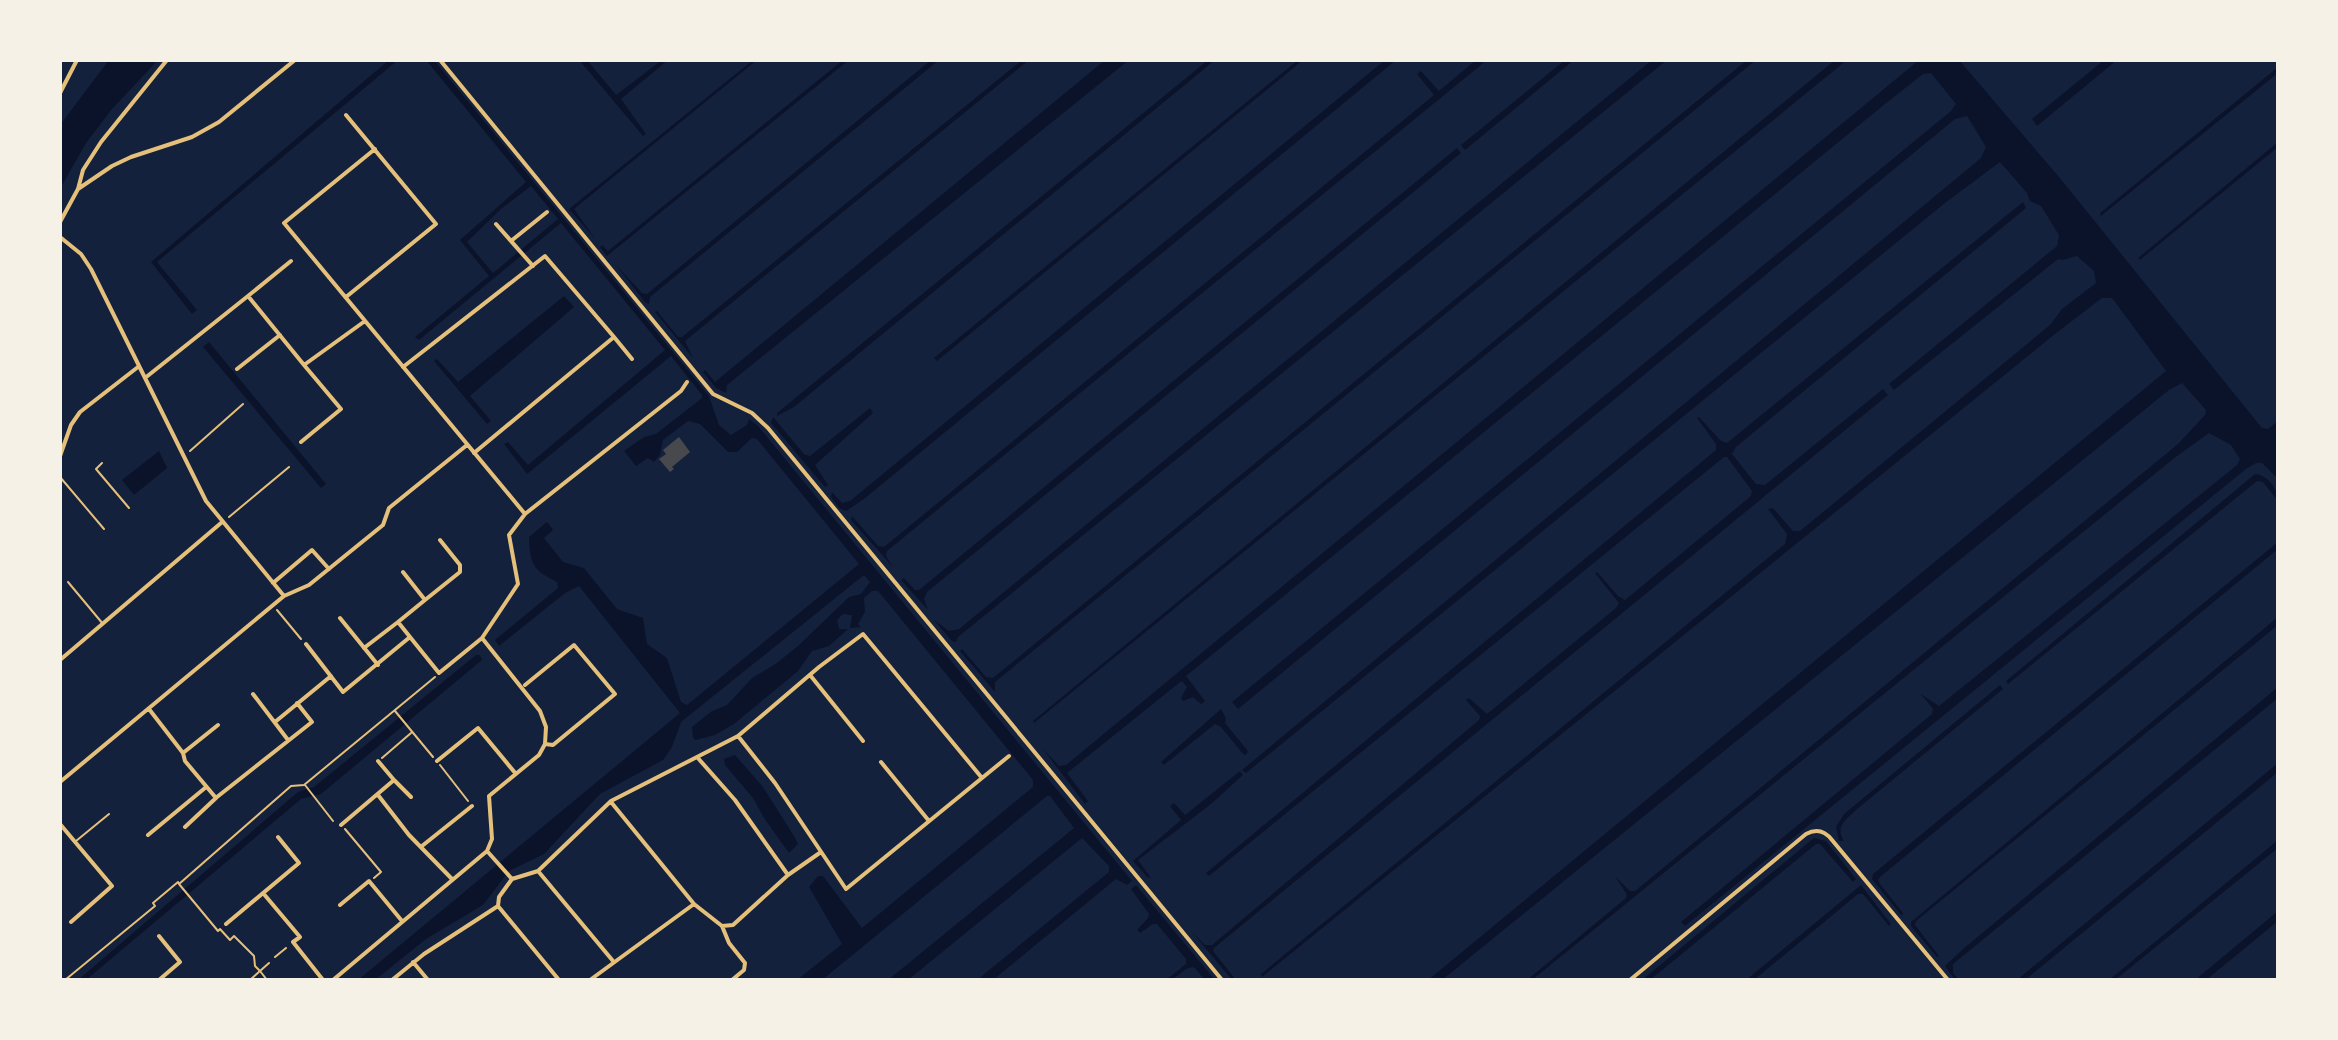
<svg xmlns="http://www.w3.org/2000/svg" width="2338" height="1040" font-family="Rubik,sans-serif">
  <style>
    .water { fill: #0b132b; fill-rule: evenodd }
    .building { fill: #48494c }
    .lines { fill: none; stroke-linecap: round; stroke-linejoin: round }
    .path { stroke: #e5c07b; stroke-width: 2 }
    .service { stroke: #e5c07b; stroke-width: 2 }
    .minor { stroke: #e5c07b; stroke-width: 4 }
  </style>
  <rect width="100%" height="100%" fill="#14213d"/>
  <path class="water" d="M109,60h49l-46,49 -26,34 -26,46v-64z
    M389,60h9l-241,202 40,48 -5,4 -41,-52z
    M426,60h8l275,336 10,29 12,10 16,-10 2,-6 9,7 374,455 -5,4 -11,-6 -123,101h-16l132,-108v-6l-27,-28 -174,142h-20l186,-152 -24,-32h-3l-225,184h-25l45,-36 -33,-57 9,-11h5l39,52 171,-141v-7l-155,-189h-6l-8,7 1,14 -7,12 3,3 -11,1 2,-13 -9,-1 -6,6 2,9h9l-19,17 -17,5 -14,20 -64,53 -19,11 -19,5 -3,-2 -1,-11 20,-16 15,-6 25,-27 25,-15 22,-18 50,-48 12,-3 9,-12 -6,-7 -183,147 -9,25 -9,13 -63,34 -56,60 -35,17 -26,34 -57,34 -51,41h-17l322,-267 -101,-127 -14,7 -66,53 -4,-6 63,-52 -1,-6c-24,-12 -27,-17 -28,-45l18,-15 6,8 -9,8 19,24 21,6 33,41 26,9 4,26 20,14 14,44 6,3 172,-141 -102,-125 -5,-1 -15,14h-9l-28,-28 -12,-3 -25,19 -3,15 -6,7 -6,-4 -12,8 -12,-15 20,-14 12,-3 46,-36v-3l-31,-39 -144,118 -23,-30 4,-2 20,23 137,-115 -104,-127 -142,117 -4,-3 74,-61 -29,-36 66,-58zM531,186l27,33 -65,54 -26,-31 35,-34z
    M587,60l29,35 46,-35h6l-47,39 25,35 -3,2 -63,-75z
    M753,60h4l-183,149 22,31 -27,-31z
    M843,60h6l-242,196 -7,-9 2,-2 6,6z
    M931,60h8l-289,237 -1,7 -4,-2 -30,-38 27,29 5,1z
    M1022,60h7l-344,281 8,17 -38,-46 2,-1 21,26h4z
    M1105,60h24l-402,325 -1,8 -10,-5 -13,-16 2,-2 10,12z
    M1208,60h7l-421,347 -17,9v-3z
    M1298,60h5l-366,301 -3,-3z
    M1385,60h11l-532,439 -18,12 -7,-3 -8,-11 1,-5 10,11 8,-2z
    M1476,60h11l-600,491 -1,5 7,11 -42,-47 1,-4 26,30 6,1 550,-452 -17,-21 4,-3 18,20z
    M1565,60h9l-109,90 -4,-5z
    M1652,60h15l-709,577 -2,5 -4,-1 -18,-21 15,11 10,-2z
    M1747,60h9l-761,622v10l-35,-41 2,-2 24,28 7,1z
    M1835,60h12l-813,663 -1,-2z
    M1919,60h40l100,117 203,251 6,1 10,-8v58l-16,-16h-6l-10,6 -561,457 -4,-4 251,-208 1,-5 -12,-15 18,12 298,-241 3,-6 -9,-14 -22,-12 -36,26 -641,521h-5l99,-82 1,-3 -12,-19 15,15h5l543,-447 27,-29 1,-5 -24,-27 -13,7 -727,590h-14l738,-609 -54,-73h-10l-47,36 -793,643 -1,-3 524,-430 2,-10 -19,-25 5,-1 20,23h7l250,-206 12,-16 34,-26 -2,-12 -17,-15 -14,4 -5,-1 -164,131 -5,-6 168,-138 2,-11 -18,-29 -11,-5 -3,-8 -27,-31 -55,41 -699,570 -4,-3 739,-612 5,-11 -19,-31 -12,3 -717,590 -6,-7 719,-591 5,-7 -25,-31 -8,1 -38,30 -699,572 19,25 -4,3 -8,-7 -10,4 -2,-3 6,-11 -5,-6 -3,2 -112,90 21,28 -3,3 -42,-55 16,17 7,-1z
    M2104,60h13l-80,66 -5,-7z
    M2278,67v6l-177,143 -1,-3z
    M2278,142v5l-138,113 -2,-2z
    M1457,148l4,5 -534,439 -3,7 4,11 -27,-30 3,-2 11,12h4z
    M2023,202l3,6 -290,239 -4,7 24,30 9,1 118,-96 5,6 -674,553 -1,3 23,29h-4l-40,-48 13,13h7l267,-225 1,-4 -14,-16 3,-2 18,16 129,-106 3,-5 -24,-30 2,-1 21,24 7,4 126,-104 1,-5 -25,-34h-3l-515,419 -3,-3 510,-423v-6l-19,-26 2,-1 22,24 6,2z
    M564,296l10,11 -104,89 21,25 -4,3 -53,-63 3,-2 21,23z
    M209,342l117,142 -5,4 -118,-141z
    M870,408l3,5 -58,52 13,20 -3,2 -54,-64 2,-6 31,37 6,2z
    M159,451l8,17 -33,27 -12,-15z
    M2255,474c13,1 23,15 23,27l-15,-19 -6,-1 -249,203 -2,-3z
    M2278,542v7l-398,328 -2,3 2,4 23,29 -1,3 -30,-37 1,-5z
    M2278,617v8l-362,296 -1,4 24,31 -2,1 -26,-31v-4z
    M476,655h4l2,5 -161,134 -20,5 -215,181h-8l220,-188 16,-5z
    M2000,685l3,4 -147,121c-11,10 -21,17 -12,31h-5l-3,-14 8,-13z
    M2278,687v11l-325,266v9l6,7h-4l-10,-14 18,-17z
    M1221,709l5,9 -1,5 23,28 -2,4 -3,-1 -22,-27 -6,-3 -51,41 -3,-3z
    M735,755l28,32 31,49 4,8 -9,9 -25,-35 -11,-20 -28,-33 -1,-6z
    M2278,763v9l-253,208h-8z
    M1240,771l3,4 -32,29 -73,56 13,18 -4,-1 -14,-16 48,-41 -11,-14 4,-3 11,12z
    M1814,838l12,3 30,38 -3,3 -33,-38h-4l-166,136h-8z
    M2278,840v8l-163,132h-6z
    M1136,885l79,95h-10l-11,-13c-11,0 -16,13 -28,13l20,-16v-5l-29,-35h-4l-13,9 -3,-3 11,-12 1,-4 -18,-25z
    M1861,885l30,39 -2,2 -26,-32h-5l-104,86h-8z
    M2278,911v10l-72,59h-11z"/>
  <path class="building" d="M679,437l11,15 -18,15 2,2 -4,3 -11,-13 7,-5 -3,-4z"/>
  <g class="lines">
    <path class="path" d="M190,451l53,-47
      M102,463l-6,6 33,39
      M60,477l44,52
      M229,517l60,-50
      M277,610l24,29
      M395,711l38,46
      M382,758l29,-25
      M440,765l28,36
      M305,785l28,36
      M345,829l36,43 -7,6
      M179,884l39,47 2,-2 10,11 4,-4 20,20 1,10 5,5 -10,9
      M275,957l11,-9
      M65,980l90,-74 -2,-3 25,-21 1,2 112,-98 13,-1 131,-108
      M267,980l-7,-9 9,-8"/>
    <path class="service" d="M68,582l35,42
      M76,841l33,-27"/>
    <path class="minor" d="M440,60l273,334 39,19 16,15 454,552
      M60,93l17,-33
      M78,189l34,-23 19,-9 61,-20 27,-15 76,-62
      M60,222l18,-33 5,-19 18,-28 66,-82
      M496,224l37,42
      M60,237l21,17 10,15 115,232 78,95
      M511,241l36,-29
      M248,296l43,-35
      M346,297l90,-73 -90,-109
      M614,337l18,22
      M403,367l142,-111 69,81 -140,116
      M237,369l43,-34
      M145,378l103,-82 56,69 61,-44
      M301,442l40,-33 -37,-44
      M60,456l11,-31 9,-13 58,-45
      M525,514l156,-123 6,-9
      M273,583l39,-33 17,19
      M425,600l35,-28v-7l-20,-25
      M340,618l38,47
      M398,622l27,-22 -22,-28
      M306,644l37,48 67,-55 29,36 43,-35 36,-54 -9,-49 16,-21 -241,-291 91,-74
      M364,648l34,-26 12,15
      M60,660l161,-137
      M810,675l53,66
      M525,685l49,-40 41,49 -62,51 -8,-1
      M253,694l35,46
      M149,709l34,44 2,8 31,37 -31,29
      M275,722l56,-46
      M183,753l35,-28
      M697,757l38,43 53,75
      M378,761l16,19
      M437,761l41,-33 38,46
      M881,762l48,59
      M982,778l27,-22
      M60,782l224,-186 25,-11 74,-60 6,-17 78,-63
      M378,795l31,40 43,44
      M217,797l95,-75 -15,-19
      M611,802l83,102 28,22 7,17 16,20 -1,7 -12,10
      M60,824l52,62 -41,36
      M341,825l53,-45 17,17
      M148,835l57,-47
      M422,846l50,-40
      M487,851l25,28
      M538,871l75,90
      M263,893l37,44 -7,5 30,38
      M340,905l29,-24 33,40
      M498,906l61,74
      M226,924l73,-61 -21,-26
      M722,926l11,-1 55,-50 33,-23
      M413,962l15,18
      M159,980l21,-18 -21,-26
      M333,980l154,-129 5,-12 -3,-43 50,-41 6,-11 1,-17 -6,-16 -58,-73
      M392,980l32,-26 74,-48 1,-9 13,-18 26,-8 73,-70 127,-65 81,-69 44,-33 119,144 -136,111 -71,-106 -37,-47
      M590,980l104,-76
      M1630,980l176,-146c11,-6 19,-3 26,6l116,140"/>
  </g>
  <rect width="2338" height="1040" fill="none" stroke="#f6f1e7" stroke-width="124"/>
</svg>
